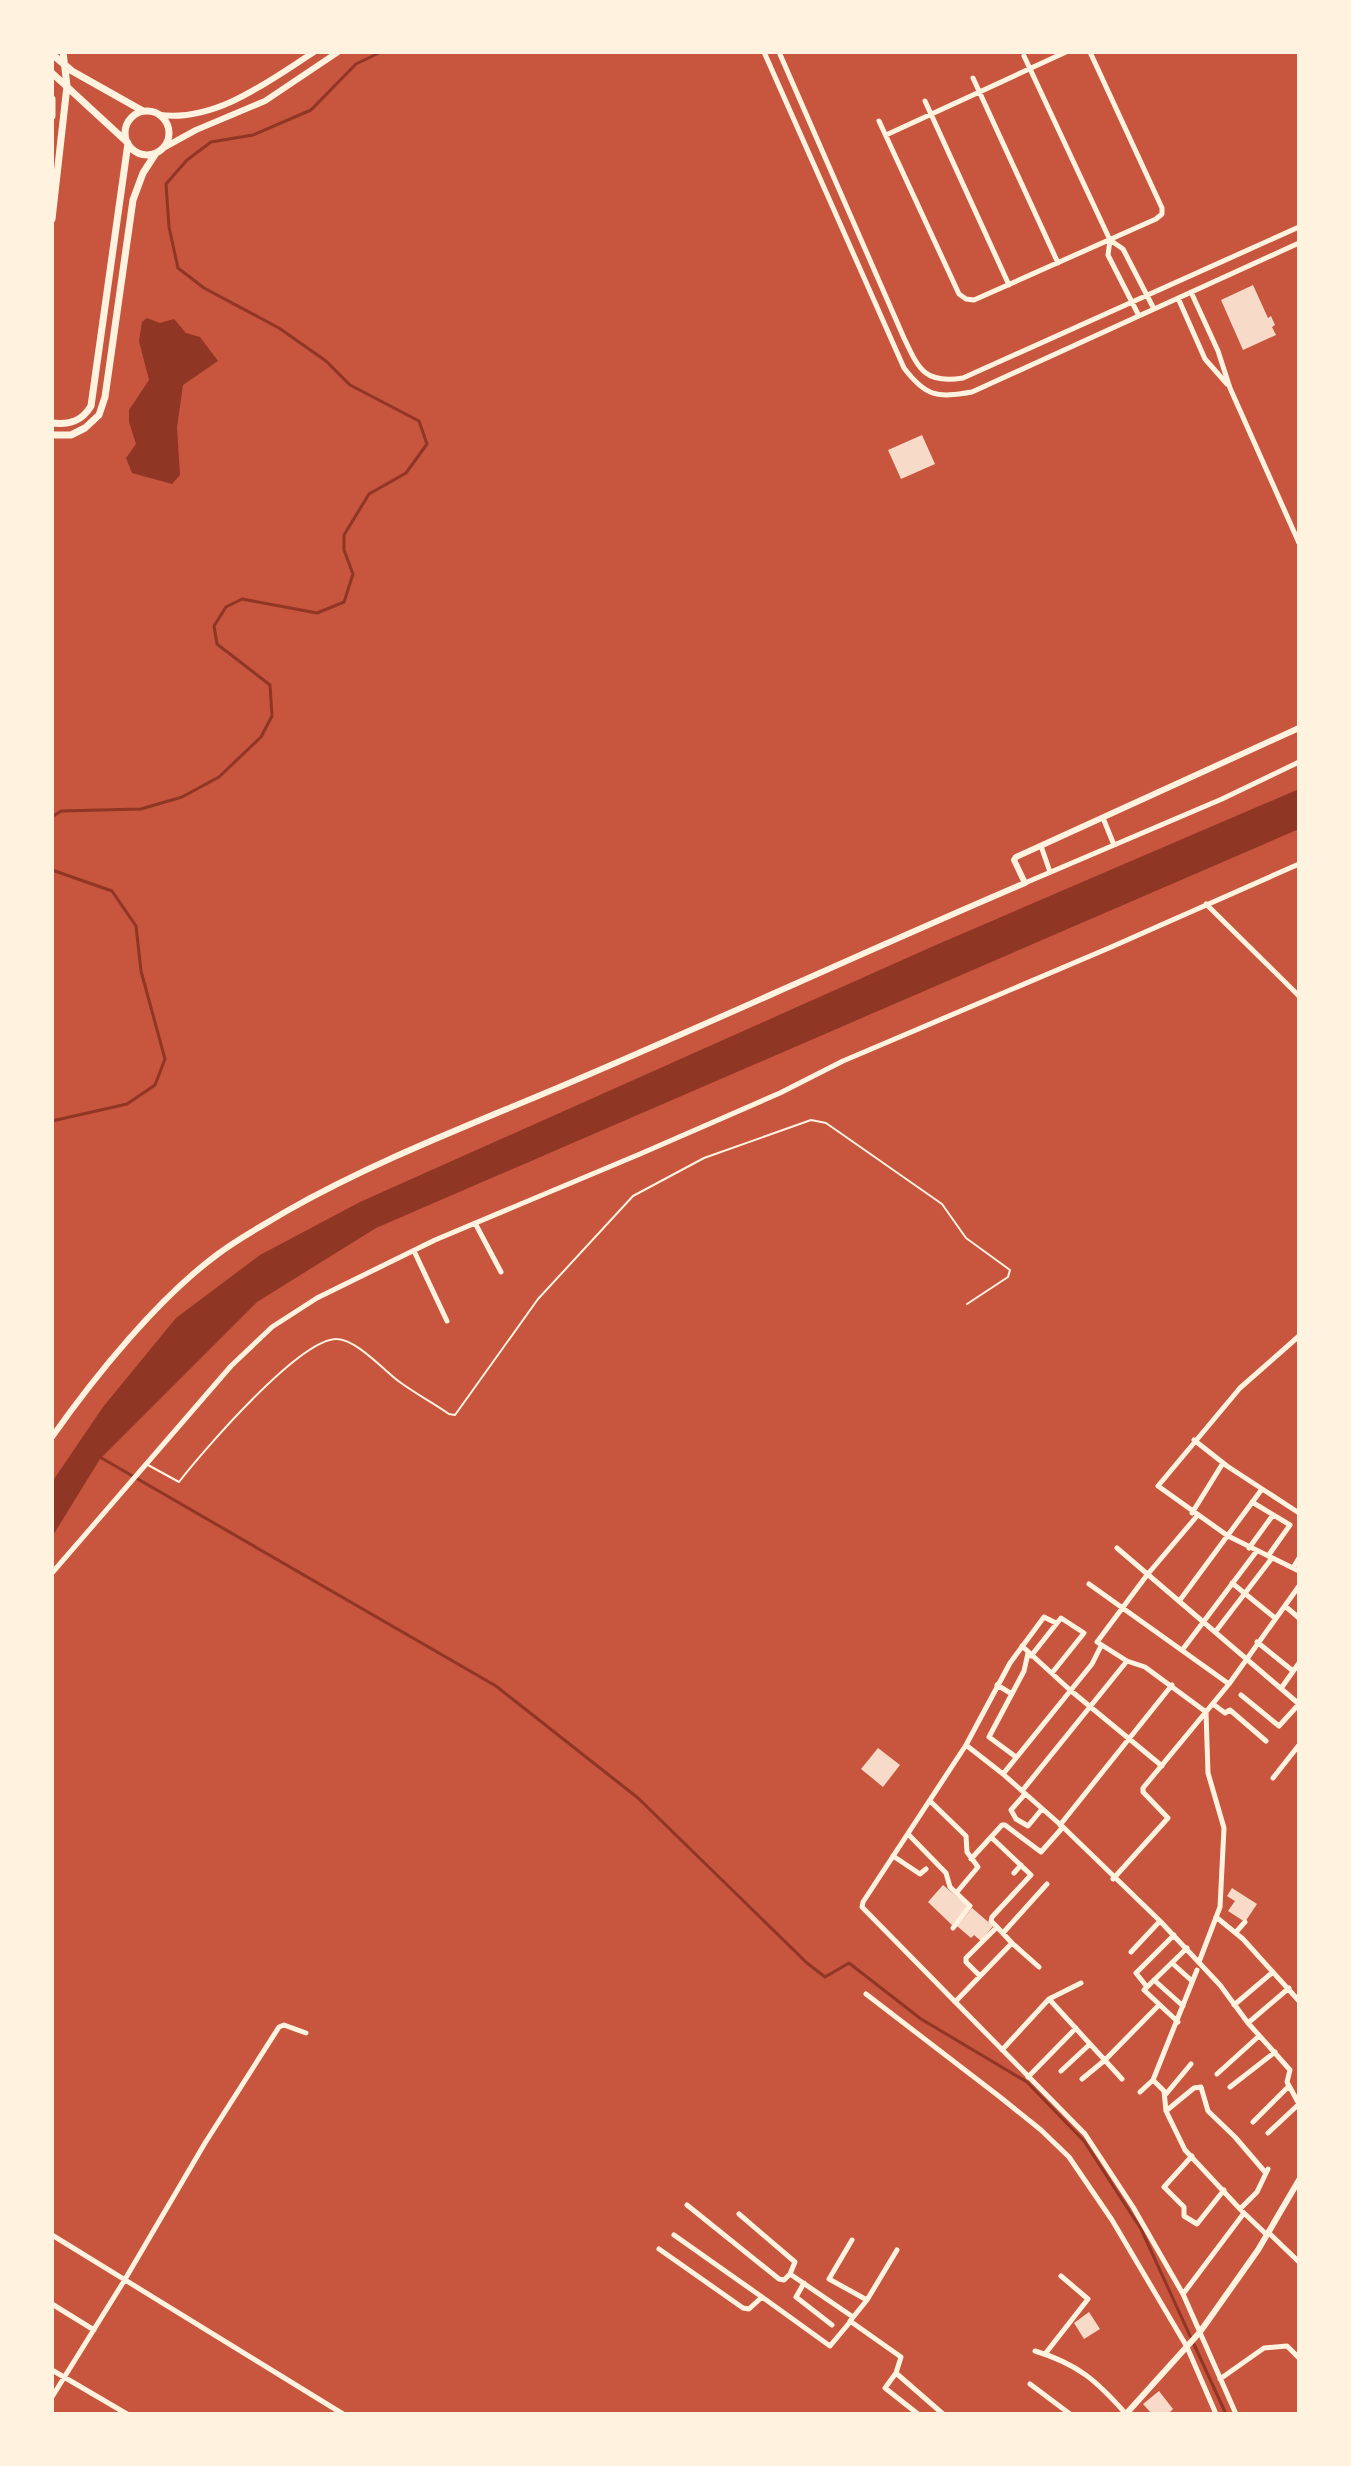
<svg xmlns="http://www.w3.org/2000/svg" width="1351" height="2466" font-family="'Libre Baskerville',serif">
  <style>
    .water { fill: #8f3625 }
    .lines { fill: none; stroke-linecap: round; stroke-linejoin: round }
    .stream { stroke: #8f3625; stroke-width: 3 }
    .building { fill: #f7dbc8 }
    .service { stroke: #fff3e0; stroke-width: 2 }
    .minor { stroke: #fff3e0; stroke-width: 5 }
    .tertiary { stroke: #fff3e0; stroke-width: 6 }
    .secondary { stroke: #fff3e0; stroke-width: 7 }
  </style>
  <rect width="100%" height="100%" fill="#c8553d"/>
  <path class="water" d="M147,318l13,5 14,-4 12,14 14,4 18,24 -35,24 -6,42 3,48 -8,9 -40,-11 -6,-15 10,-14 -7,-22v-12l20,-30 -10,-39 3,-19z
    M1299,789v40l-923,399 -119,74 -157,157 -48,78v-55l51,-75 73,-89 84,-63 100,-53 576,-257z"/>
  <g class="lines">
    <path class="stream" d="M52,817l9,-6 80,-2 41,-12 37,-20 42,-40 11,-21 -2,-31 -53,-41 -3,-18 12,-19 16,-8 75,14 27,-11 9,-28 -9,-24v-15l25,-41 37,-21 21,-29 -8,-23 -69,-36 -24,-24 -47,-33 -75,-40 -26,-20 -9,-41 -3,-43 21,-24 24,-18 42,-7 58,-25 45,-46 25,-12
      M52,870l60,21 24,35 5,45 24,88 -10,26 -28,19 -75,17
      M98,1456l398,230 142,112 169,165 18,14 24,-14 72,56 106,63 57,59 57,88 85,185"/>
  </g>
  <path class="building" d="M1253,285l15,33 3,-2 4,9 -3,2 4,8 -33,15 -22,-50z
    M922,435l13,29 -34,15 -13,-29z
    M878,1748l22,17 -17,22 -22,-18z
    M943,1885l26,22 -16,19 -25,-24z
    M1232,1888l25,16 -12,18 -17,-11 7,-10 -8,-5z
    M972,1908l21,18 -12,15 -7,-6 -3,3 -14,-12z
    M1089,2312l11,17 -16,10 -10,-16z
    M1159,2391l14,18 -5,5h-16l-9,-10z"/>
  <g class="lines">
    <path class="service" d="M148,1465l31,17c24,-31 121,-144 158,-143 18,0 46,30 60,41 17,13 35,22 52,34l6,1 83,-116 95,-103 71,-38 107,-38 15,3 116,81 24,34 44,32 -2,7 -41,27"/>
    <path class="minor" d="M764,52l140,316c22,29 33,30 68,24l327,-149
      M779,52l125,286c15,32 21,46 59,40l336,-151
      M1024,56l86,184 13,9 31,60
      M973,78l85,185
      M925,101l84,184
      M879,121l80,173 7,5 8,1 182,-81 6,-5v-6l-72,-156
      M886,135l180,-83
      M1110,240l-2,15 31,61
      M1191,292l27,59 12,37 69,155
      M1178,298l27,61 22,25
      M1103,818l11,27
      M1041,846l9,26
      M1025,883l197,-84 77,-37
      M1206,904l93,92
      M475,1223l26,49
      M414,1251l33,70
      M1299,1336l-59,52 -82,98 70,50 71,35
      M1194,1440l33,26 72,47
      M1252,1502l38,23 -22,31
      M1192,1513l31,-50
      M1197,1516l-50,59 -50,67 30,19 18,6 61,45 2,61 16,55 -4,79 -21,55
      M1117,1548l182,156 -20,22 -38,-31
      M1249,1548l24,-33
      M1293,1568l6,-10
      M52,1573l179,-207 41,-39 45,-29 118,-58 205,-86 140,-61 63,-32 266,-113 190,-84
      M1232,1583l43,35
      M1089,1584l140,100
      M1180,1600l82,-111
      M1285,1606l14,12
      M1056,1623l-12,-6 -34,46 -44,82 -103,157 -1,5 223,227 48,73 50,87 53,120
      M1216,1631l56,-73
      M1257,1642l36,29
      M1022,1646l48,44 92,76
      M1183,1649l73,-97
      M1031,1656l30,-38 23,15 -32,40
      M997,1685l15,9
      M1282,1687l17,-24
      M1213,1704l12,9 5,-3 36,31
      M966,1745l37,29 60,53 97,94 60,64 28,38 42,47 -3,12 12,22
      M1016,1757l-27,-20 35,-66 4,-18
      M1003,1774l89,-110 9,-18
      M1273,1778l26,-33
      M1022,1791l105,-130
      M1025,1794l-14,16 5,9 12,7 14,-17
      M930,1801l36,35 1,16 11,15 -21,25
      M1060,1825l112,-140
      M908,1834l38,39 4,14 20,19 -17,22
      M991,1837l40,38 -39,42 -1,4 6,6
      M893,1856l27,18 6,-5
      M971,1859l31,-34h3l36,27 22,-25
      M1014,1873l7,-8
      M1113,1879l55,-61 -25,-26v-4l86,-104 70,-98
      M1216,1917l27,22 56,62
      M1236,1932l9,-10
      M1003,1933l44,-49
      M1131,1952l29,-31
      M1172,1963l20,18
      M980,1976l-14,-14v-4l31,-31 15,16
      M1154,1980l29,26
      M1147,1987l-11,-14 38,-38
      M866,1994l134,103 41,33 28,27 43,63 75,127 29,67
      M1049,1999l73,80
      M955,2002l57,-59 27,24
      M1234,2005l39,-33
      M1178,2022l-34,-32 43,-42
      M1248,2023l41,-35
      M1002,2050l47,-51 32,-16
      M1061,2071l29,-27
      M1217,2074l42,-38
      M1028,2077l48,-49
      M1082,2079l23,-19 54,-55
      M1153,2080l11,11 2,20 19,39 55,59
      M1230,2087l45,-35
      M1140,2092l13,-12 44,-110
      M1166,2094l25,-30
      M1166,2111l28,-23 7,-1 7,24 27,26 30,35
      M1253,2122l36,-36
      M1268,2133l31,-29
      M1192,2156l-28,31 20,20v9l13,8 27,-34
      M687,2205l92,74 5,1 6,-6 63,43
      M1244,2213l23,22
      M739,2214l56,48 -5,12
      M1269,2233l30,29
      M52,2235l291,179
      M852,2240l-23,39 38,21
      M659,2249l84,59 6,1 13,-12 -88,-62
      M897,2250l-30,50 -17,21 51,36 -5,16 -11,15 33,26
      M804,2283l-8,14 36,28
      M1183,2294l61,-81 -4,-4 17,-17 11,-23
      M762,2297l68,49 20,-24
      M52,2304l42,26
      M1035,2351c43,13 62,30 91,63
      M1045,2354l43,-55 -27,-23
      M52,2370l75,44
      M896,2373l47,41
      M1220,2379l44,-31 23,-2 12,12
      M1030,2384l40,30
      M52,2397l72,-116 81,-138 74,-116 5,-2 22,8"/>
    <path class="tertiary" d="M160,115c56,7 109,-34 154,-63
      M165,147l31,-17 69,-29 73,-49
      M52,1437c43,-61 106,-139 166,-183 21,-16 44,-28 67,-42 93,-53 193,-90 291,-132 150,-64 299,-133 449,-197l-11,-23 2,-3 283,-129
      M1126,2414l74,-82 58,-82 41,-70"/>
    <path class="secondary" d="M52,54l20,17 71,40
      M52,73l76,70 -37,263c-9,15 -21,19 -39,17
      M52,99v17
      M125 133a22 22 0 1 1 44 0a22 22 0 1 1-44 0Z
      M52,219l15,-133 -4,-34
      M52,435h19l14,-7 14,-13 6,-18 28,-197 10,-27 13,-20"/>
  </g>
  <rect width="1351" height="2466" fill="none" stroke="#fff3e0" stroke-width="108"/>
</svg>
